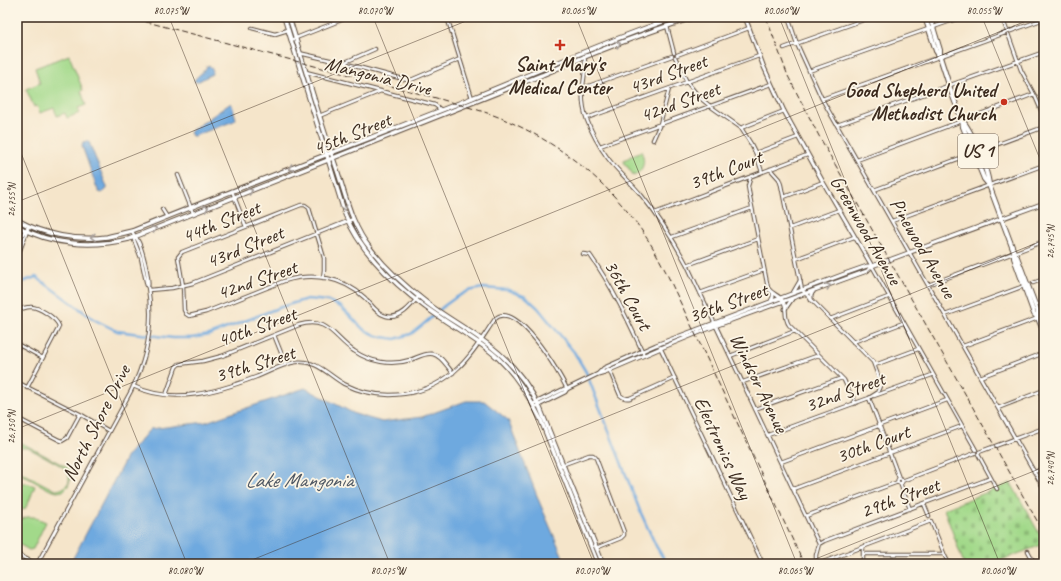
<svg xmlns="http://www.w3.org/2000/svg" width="1061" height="581" font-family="Caveat,sans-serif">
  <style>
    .grass { fill: #a2d98a; stroke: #6e8254 }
    .cemetery { fill: url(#cemetery-stones); stroke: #6e8254 }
    .water { fill: #6ea9df; stroke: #546a7e }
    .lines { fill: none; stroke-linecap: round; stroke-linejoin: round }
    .canal { stroke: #6ea9df; stroke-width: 2.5 }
    .minor-casing { stroke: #574638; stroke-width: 4.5 }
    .tertiary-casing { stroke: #574638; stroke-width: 5 }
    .secondary-casing { stroke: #574638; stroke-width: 5.5 }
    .primary-casing { stroke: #574638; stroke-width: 6 }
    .minor { stroke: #fff; stroke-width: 2.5 }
    .tertiary { stroke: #fff; stroke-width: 3 }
    .secondary { stroke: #fff; stroke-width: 3.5 }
    .primary { stroke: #fff; stroke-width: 4 }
    .rail { stroke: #3b2a1e; stroke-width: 1; stroke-dasharray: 6 3; stroke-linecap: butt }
    .oneway { stroke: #a79f9a }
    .ticks { fill: none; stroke: #3b2a1e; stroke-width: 1; stroke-opacity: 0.45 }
    .poi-dot { fill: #c8321e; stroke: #fcf5e5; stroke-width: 1.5 }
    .labels { text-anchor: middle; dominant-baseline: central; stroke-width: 3.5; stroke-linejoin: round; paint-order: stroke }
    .shield { fill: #fcf5e5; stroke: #75675a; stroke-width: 1 }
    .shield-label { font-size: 19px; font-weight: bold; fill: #3b2a1e }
    .poi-label { font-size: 20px; font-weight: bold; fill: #3b2a1e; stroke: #fcf5e5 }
    .street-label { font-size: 20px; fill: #3b2a1e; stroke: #fcf5e5 }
    .water-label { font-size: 21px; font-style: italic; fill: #4d5662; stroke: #fcf5e5 }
    .neatline { fill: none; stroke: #3b2a1e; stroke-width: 1.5 }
    .ticks-label { font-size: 10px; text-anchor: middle; fill: #3b2a1e }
  </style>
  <defs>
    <pattern id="cemetery-stones" width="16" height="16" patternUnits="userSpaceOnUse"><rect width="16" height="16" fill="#a2d98a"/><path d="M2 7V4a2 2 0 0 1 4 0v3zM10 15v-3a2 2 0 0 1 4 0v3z" fill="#8cba77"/></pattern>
  </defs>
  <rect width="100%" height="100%" fill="#fcf5e5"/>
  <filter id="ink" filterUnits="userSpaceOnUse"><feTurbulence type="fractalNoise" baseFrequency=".025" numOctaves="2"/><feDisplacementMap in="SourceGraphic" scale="8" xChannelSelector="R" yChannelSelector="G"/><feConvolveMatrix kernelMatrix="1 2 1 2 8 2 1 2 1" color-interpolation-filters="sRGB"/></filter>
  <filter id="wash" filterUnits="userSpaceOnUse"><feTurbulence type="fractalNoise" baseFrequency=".012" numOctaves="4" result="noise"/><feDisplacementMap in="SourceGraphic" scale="16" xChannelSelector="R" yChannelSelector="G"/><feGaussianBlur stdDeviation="0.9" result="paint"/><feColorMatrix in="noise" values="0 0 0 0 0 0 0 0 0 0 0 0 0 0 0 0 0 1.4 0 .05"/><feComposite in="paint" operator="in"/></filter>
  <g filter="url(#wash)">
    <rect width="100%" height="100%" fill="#f5e5ca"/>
    <path class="grass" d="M69,55l14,35 -2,1 5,14 -8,3 2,5 -13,5 -2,-5 -8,3 -3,-8 -14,5 -3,-7 -3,1 -8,-18 14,-6 -5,-15z
      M641,151c5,10 3,19 -7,25l-10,-14v-2z
      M20,442l54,29 -1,2 -3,-2 1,7 -3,8 -5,5 -6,1 -7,-2 -33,-18v-2l38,20c5,0 10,-2 13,-7 2,-4 1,-9 -1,-12 -4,-6 -32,-19 -39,-23h-6l-5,2v-3l5,-2 -3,-1z
      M17,483h9l9,3 -5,13 -5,10 -2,1 -6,-4z
      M27,517h7l12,5 -13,27 -4,1 -12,-7v-22z"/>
    <path class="cemetery" d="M1011,483l33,59v2l-53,20h-27l-20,-55z"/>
    <path class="water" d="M209,65l4,6 -1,3 -13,7 -3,1 -2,-1c3,-6 10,-8 13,-15z
      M231,103l1,2 4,14 -2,2 -40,15h-2l-2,-3 1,-2z
      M87,141l2,1 18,45v2l-5,4 -3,-1 -2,-4 -15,-42 1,-4z
      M305,388l50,26 27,8 40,-5 44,-16h18l24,19 31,81 27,63h-496l57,-108 23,-27 56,-7z"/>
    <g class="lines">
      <path class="canal" d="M17,284l19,-7 59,43 22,11 56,7h19l17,-3 69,-27 29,-9 21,2 13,6 22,22 14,7 18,3 16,-5 14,-11 19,-17 11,-8 13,-7 15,-3 25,2 18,7 12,11 36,44 12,20 54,139 16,35 11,18"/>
    </g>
  </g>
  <g filter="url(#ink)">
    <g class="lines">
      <g class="minor-casing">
        <path id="minor" d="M447,17l25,81
          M788,17l9,27 25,55 222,390
          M1002,17l19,53 14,26 9,21
          M223,18l1,-1
          M667,26l7,27
          M252,28l23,6 13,-4
          M291,40l58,-23
          M784,48l88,-31
          M299,53l44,10 64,17h4l49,-21
          M677,55l72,-27
          M584,56c3,10 0,20 -1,30 -1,11 0,23 4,34 5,13 12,26 20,37 10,14 24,25 35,39 17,21 32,45 45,69l132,279 -3,11v9
          M675,57l12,25 12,15 11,9 31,22 10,16 5,10 6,18
          M343,63l32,-14
          M809,71l153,-54
          M306,72l129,33 6,5
          M583,88l89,-32
          M822,99l222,-80
          M319,116l62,-25
          M587,118l172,-62
          M837,125l207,-73
          M741,128l43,-17
          M653,140l7,-16 9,-35
          M600,146l171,-62
          M758,152l40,-15
          M857,160l177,-66
          M770,169l9,10 2,6 21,105 71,72 6,16 1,8 -3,7 -8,5
          M178,175l15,38
          M751,176l-3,10 1,6 19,96c4,6 11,7 15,13 5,7 0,16 6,24l55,55 5,11 5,7v6
          M874,190l170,-63
          M232,191l14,36
          M784,197l39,-15
          M162,209l5,8
          M655,213l152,-58
          M892,221l152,-56
          M790,228l49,-18
          M134,237v3l7,18 6,28 1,1
          M672,237l80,-29
          M1034,245l10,-4
          M18,251c-2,-8 5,-19 11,-25
          M17,253l3,-3 9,-24
          M583,254l7,1c22,31 38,65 54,100
          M796,259l58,-22
          M687,265l71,-26
          M872,266l104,184
          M323,278l1,-8v-12l-15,-50 -4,-3h-4l-119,47 -4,5 5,29 1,24 2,4 3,2 17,-4 78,-31c29,-9 59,-4 81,17 6,6 12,16 21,18 14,4 25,-10 33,-20
          M1033,283l11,-4
          M928,285l104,-39
          M149,290l23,-2 21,-5 160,-64
          M700,293l64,-23
          M17,311c4,-2 8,-4 13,-4 8,-1 26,11 29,19l-1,3 -31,59
          M945,315l79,-29
          M830,319l58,-22
          M274,335l12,30
          M853,342l50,-19
          M17,344l26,14
          M963,346l75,-28
          M660,347l103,217
          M730,356l65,-25
          M875,365l43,-16
          M609,369l11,26c3,3 6,4 10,3l45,-20
          M980,377l64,-24
          M17,382l63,32 29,17
          M743,382l76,-27
          M133,386c40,19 84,6 123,-9 13,-5 26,-13 40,-15 21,-2 31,12 48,22 38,19 85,13 115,-17 15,-14 25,-32 36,-48 21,-21 65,55 72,70
          M166,395l10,-28 3,-3 24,-3 19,-5 77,-31c29,-9 35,13 55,26 16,11 37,15 56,9 7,-2 15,-8 23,-6 9,2 14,13 20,19
          M874,396l58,-21
          M869,398l10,26
          M998,408l46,-18
          M755,409l87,-31
          M17,418l42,22 3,1 5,-3 13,-24
          M880,425l-1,2 -1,-2 1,-1 1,1 67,-25
          M880,427l19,51
          M768,435l101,-37
          M979,452l65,-24
          M978,454l19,35
          M781,462l97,-36
          M559,466l30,-11h4l3,3 28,74v3l-3,3 -25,10
          M1034,472l10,-4
          M897.5 481a2.5 2.5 0 1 1 5 0a2.5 2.5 0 1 1-5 0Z
          M902,481l73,-28
          M900,483l10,26
          M793,489l169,-63
          M924,504l5,12
          M806,516l92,-34
          M819,544l5,-3 167,-63
          M863,547v17
          M1028,551l7,13
          M17,554l19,10
          M863,554h81
          M37,564l94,-173c16,-32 23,-68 17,-104 2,-8 -6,-40 -11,-48 -2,-3 -4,-5 -5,-8
          M818,564l113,-43 14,35 4,8"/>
      </g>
      <g class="tertiary-casing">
        <path id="tertiary" d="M745,17l18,48 21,46 39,71 49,84
          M793,293l7,-12
          M811,300v-6l2,-2
          M771,301l2,-4v-3
          M785,309l7,-10
          M598,374l6,-6 52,-23 191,-72 20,-7h5l17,-6 155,-57
          M533,404l31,-15h3
          M537,406l28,-14 2,-3 31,-15 7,-2 56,-24 54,-22 152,-55 5,-5"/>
      </g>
      <g class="secondary-casing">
        <path id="secondary" d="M284,17l61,197c17,42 58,79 96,104 19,13 40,24 57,40 18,17 31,38 42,60l58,146
          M289,17c16,51 31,103 48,153 9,27 15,56 33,78 16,21 36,39 57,55 17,13 37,24 55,37 25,17 45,41 58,68l63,156
          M17,220c27,15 60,21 90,17 9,-2 17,-4 25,-6 113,-46 227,-88 340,-133 68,-27 135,-58 205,-81
          M17,226c34,19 74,22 112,13l413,-164c50,-22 101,-42 153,-58"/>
      </g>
      <g class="primary-casing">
        <path id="primary" d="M925,17l11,34 4,6 12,37 10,26 1,7 21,52 5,6 25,67 3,5 21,55v6l6,15
          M930,17l10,33v6
          M962,120c10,11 26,51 27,65
          M1014,252v6l20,56 4,4"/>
      </g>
      <use href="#minor" class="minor"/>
      <use href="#tertiary" class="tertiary"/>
      <use href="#secondary" class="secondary"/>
      <use href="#primary" class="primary"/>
      <path class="rail" d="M128,17l312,82c20,6 41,11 61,19 60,25 112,67 147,122 7,10 12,21 18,32l138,292
        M766,17l22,59 31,60 225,397"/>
    </g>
    <defs><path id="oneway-chevron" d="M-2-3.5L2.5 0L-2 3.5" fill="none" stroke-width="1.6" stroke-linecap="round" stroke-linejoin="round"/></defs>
    <g class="oneway">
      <use href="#oneway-chevron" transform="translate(618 44) rotate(-20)"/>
      <use href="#oneway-chevron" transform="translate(291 168) rotate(159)"/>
      <use href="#oneway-chevron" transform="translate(250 191) rotate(-22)"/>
      <use href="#oneway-chevron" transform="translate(206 208) rotate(-22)"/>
      <use href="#oneway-chevron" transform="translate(344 208) rotate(73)"/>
      <use href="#oneway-chevron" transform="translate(154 229) rotate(-22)"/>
      <use href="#oneway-chevron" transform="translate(93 237) rotate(179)"/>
      <use href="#oneway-chevron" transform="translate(828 286) rotate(-20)"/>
    </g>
  </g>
  <path class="ticks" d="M169,17l221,547M373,17l221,547M576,17l221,547M779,17l221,547M982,17l62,152M17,143l170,421M17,202l459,-185M17,429l1019,-412M242,564l802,-324M803,564l241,-97"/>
  <g class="poi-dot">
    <path d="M558 39h4v4h4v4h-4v4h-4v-4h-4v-4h4z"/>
    <circle cx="1004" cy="102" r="4"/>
  </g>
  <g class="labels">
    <rect class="shield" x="958" y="134" width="40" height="34" rx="3"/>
    <g class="shield-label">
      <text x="978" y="151">US 1</text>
    </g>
    <g class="poi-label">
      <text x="560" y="64">Saint Mary's<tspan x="560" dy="23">Medical Center</tspan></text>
      <text x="996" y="90" text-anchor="end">Good Shepherd United<tspan x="996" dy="23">Methodist Church</tspan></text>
    </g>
    <g class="street-label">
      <text transform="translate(668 74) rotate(-20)">43rd Street</text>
      <text transform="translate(378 76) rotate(14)">Mangonia Drive</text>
      <text transform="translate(680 102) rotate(-20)">42nd Street</text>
      <text transform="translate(352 134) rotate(-22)">45th Street</text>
      <text transform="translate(726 170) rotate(-21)">39th Court</text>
      <text transform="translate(221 222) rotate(-22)">44th Street</text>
      <text transform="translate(866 230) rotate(60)">Greenwood Avenue</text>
      <text transform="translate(245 247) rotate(-22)">43rd Street</text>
      <text transform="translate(923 248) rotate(60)">Pinewood Avenue</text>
      <text transform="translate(257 280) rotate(-19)">42nd Street</text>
      <text transform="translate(628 295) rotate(61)">36th Court</text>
      <text transform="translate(728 303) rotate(-20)">36th Street</text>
      <text transform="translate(257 327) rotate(-20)">40th Street</text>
      <text transform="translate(255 364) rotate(-17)">39th Street</text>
      <text transform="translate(759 383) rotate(64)">Windsor Avenue</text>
      <text transform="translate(845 392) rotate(-20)">32nd Street</text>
      <text transform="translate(96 423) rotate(-63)">North Shore Drive</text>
      <text transform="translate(873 444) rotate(-20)">30th Court</text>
      <text transform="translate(723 448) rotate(65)">Electronics Way</text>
      <text transform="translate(900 498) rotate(-20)">29th Street</text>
    </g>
    <g class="water-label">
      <text x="299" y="480">Lake Mangonia</text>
    </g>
  </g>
  <rect width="1061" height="581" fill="none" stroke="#fcf5e5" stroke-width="44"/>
  <rect x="22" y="22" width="1017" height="537" class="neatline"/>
  <g class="ticks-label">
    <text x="171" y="14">80.075°W</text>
    <text x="375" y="14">80.070°W</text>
    <text x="578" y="14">80.065°W</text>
    <text x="781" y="14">80.060°W</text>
    <text x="984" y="14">80.055°W</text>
    <text transform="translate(11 200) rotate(-90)" y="4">26.755°N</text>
    <text transform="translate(1050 242) rotate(-90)" y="4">26.745°N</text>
    <text transform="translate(11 427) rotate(-90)" y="4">26.750°N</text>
    <text transform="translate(1050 469) rotate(-90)" y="4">26.740°N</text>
    <text x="185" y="574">80.080°W</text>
    <text x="388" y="574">80.075°W</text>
    <text x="592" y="574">80.070°W</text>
    <text x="795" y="574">80.065°W</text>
    <text x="998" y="574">80.060°W</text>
  </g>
</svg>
